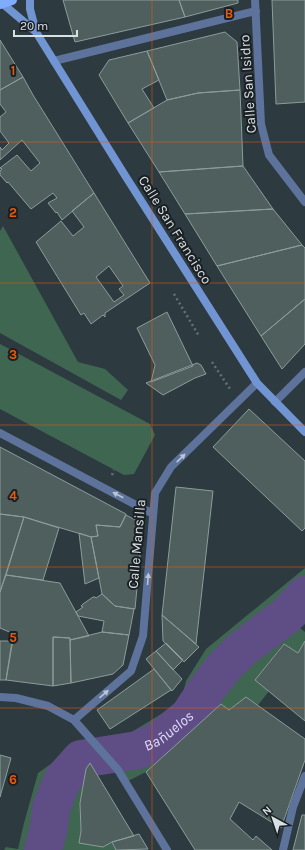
<svg xmlns="http://www.w3.org/2000/svg" width="305" height="850" font-family="Karla,sans-serif">
  <style>
    .green { fill: #3f6650 }
    .lines { fill: none; stroke-linecap: round; stroke-linejoin: round }
    .river { stroke: #5f4e86; stroke-width: 38 }
    .building { fill: #4f5f5e; stroke: #8b9c9b; fill-rule: evenodd }
    .path { stroke: #667176; stroke-width: 2.5; stroke-dasharray: 2 3; stroke-linecap: butt }
    .street { stroke: #5d739b; stroke-width: 8 }
    .secondary { stroke: #7194d3; stroke-width: 8 }
    .primary { stroke: #80acfe; stroke-width: 10 }
    .oneway { fill: #b9c5d1 }
    .grid { fill: none; stroke: #e8590c; stroke-width: 1; stroke-opacity: 0.55 }
    .labels { text-anchor: middle; dominant-baseline: central; stroke-width: 4; stroke-linejoin: round; paint-order: stroke }
    .street-label { font-size: 14px; fill: #d8e0e3; stroke: #1a2023 }
    .water-label { font-size: 15px; font-style: italic; fill: #e1d9fc; stroke: #1a2023 }
    .grid-label { font-size: 13px; text-anchor: middle; font-weight: bold; fill: #e8590c; stroke: #1a2023; stroke-width: 4; stroke-linejoin: round; paint-order: stroke }
  </style>
  <rect width="100%" height="100%" fill="#2d3a40"/>
  <path class="green" d="M3,226l75,136 27,7 23,21 -7,10 -121,-67v-102z
    M0,344l150,80 5,11 -21,39 -10,1 -124,-66z
    M305,568v56l-5,4 5,4v9l-7,12 -15,-9 -28,36 14,11 -11,14 -12,-8 -17,13 -8,-6 -75,68 -20,10 -20,-27 9,-13 66,-40 5,-21 20,-32z
    M72,749l14,20 -6,34 1,28 -2,11 24,5 9,-5 4,8h-112l2,-3 12,2 6,-26 14,-50z"/>
  <g class="lines">
    <path class="river" id="s1" d="M43,850l6,-23 2,-19 12,-29 18,-20 57,-9 23,-11 28,-23 17,-26 18,-23 18,-18 45,-34 18,-20"/>
  </g>
  <path class="building" d="M63,0h116l6,17 -110,25z
    M179,0h59v3l-53,14z
    M272,0h33v102l-29,2z
    M225,32l12,10 3,48 -42,3 -31,7 -20,-49z
    M0,40l23,37 -23,13z
    M147,51l12,29 -17,9 12,19 -26,15 -29,-48 10,-15z
    M23,77l10,18 61,98 -32,27 -5,-8 -1,1 -8,-10 9,-5 -4,-5 -22,16 -23,-27 -1,1 -7,-8v-4l2,-2 -2,-1 17,-13 14,16 9,-8 -18,-23 -22,20v-13l2,3 7,-7 -9,-12v-14l6,-5 -6,-8v-14z
    M240,90l3,76 -84,6 -31,-49 39,-23 31,-7z
    M243,166l30,43 -88,5 -26,-42z
    M94,193l56,90 -45,30v4l-2,-2 -12,9 -7,-11 -3,2 -45,-73 25,-21 12,15 11,-9 -12,-16zM109,266l14,20 -4,3 5,6 -10,7 -18,-25z
    M273,209l29,36 -85,21 -32,-52z
    M302,245l3,3v51l-44,37 -44,-70z
    M305,299v45l-23,25 -21,-33z
    M167,312l26,54 -42,16 4,-17 -18,-37z
    M197,363l4,2 5,9 -11,4 -32,17 -17,-12z
    M249,409l56,52v67l-3,3 -89,-84z
    M0,447l126,67 -6,13 -24,-2 2,11 -7,1 -67,-20 -24,-3z
    M176,487l37,4 -17,153 -34,-29z
    M0,514l24,3 -24,75z
    M126,515l17,9 -8,85 -20,-3 -13,-12 -11,-57 7,-1 -2,-11 24,2z
    M24,517l35,11 -16,52 -37,-5z
    M79,533l12,4 8,41 -14,6z
    M6,575l54,8 29,53 -19,4v-2l-17,-1v49l-47,-6 8,-46 -14,-6v-36z
    M102,594l13,12 19,3 -5,26 -27,-3 2,-11 -26,-5 -2,-4 7,-5 -2,-1 2,-2 10,-7h2l1,1z
    M162,615l37,32 -15,15 -21,-21z
    M102,632l27,3 -6,30 -10,9 -42,9 -1,-43z
    M53,637l17,1 1,45 -18,3z
    M0,641h12l-6,39h-6z
    M305,641v80l-50,-41 29,-36 14,9z
    M166,643l17,17 -10,10 -17,-19z
    M156,651l26,28 -10,12 -26,-32z
    M154,669l17,21 -61,39 -13,-19z
    M246,697l59,42v21l-24,68 -42,-26 -9,17 23,21 3,-4 16,14h-77l-49,-78 75,-68 8,6z
    M0,755l11,3 -11,39z
    M90,763l44,73 -22,6 -9,5 -24,-4 2,-12 -1,-28 6,-34z
    M302,815h3v35h-12z
    M139,834l9,15 -32,1 -4,-8z"/>
  <g class="lines">
    <path class="path" d="M174,294l25,42
      M212,362l18,27
      M112,475l2,-5"/>
    <path class="street" d="M255,0l6,124 8,31 36,47
      M54,61l202,-50
      M275,402l30,-30
      M0,433l153,81
      M0,697l16,1 32,8 26,14 44,50 49,80
      M74,720l57,-49 12,-35 12,-143 16,-26 86,-84
      M283,850l10,-43 12,-31"/>
    <path class="secondary" d="M30,0v9l6,23 90,145 131,206 48,49
      M3,4l33,28"/>
    <path class="primary" d="M0,4l12,-4"/>
  </g>
  <defs><path id="oneway-solid" d="M-6-.8H1V-3.2L6.5 0L1 3.2V.8H-6Z"/></defs>
  <g class="oneway">
    <use href="#oneway-solid" transform="translate(181 458) rotate(-44)"/>
    <use href="#oneway-solid" transform="translate(118 495) rotate(-152)"/>
    <use href="#oneway-solid" transform="translate(148 579) rotate(-85)"/>
    <use href="#oneway-solid" transform="translate(104 694) rotate(-41)"/>
  </g>
  <path class="grid" d="M152,0v850M0,142h305M0,283h305M0,425h305M0,567h305M0,708h305"/>
  <g class="labels">
    <g class="street-label">
      <text transform="translate(248 84) rotate(-94)">Calle San Isidro</text>
      <text transform="translate(175 230) rotate(58)">Calle San Francisco</text>
      <text transform="translate(137 544) rotate(-85)">Calle Mansilla</text>
    </g>
    <g class="water-label">
      <text stroke="none"><textPath href="#s1" startOffset="195">Bañuelos</textPath></text>
    </g>
  </g>
  <g class="grid-label">
    <text x="229" y="18">B</text>
    <text x="13" y="75">1</text>
    <text x="13" y="217">2</text>
    <text x="13" y="359">3</text>
    <text x="13" y="500">4</text>
    <text x="13" y="642">5</text>
    <text x="13" y="784">6</text>
  </g>
  <g transform="translate(273 818) rotate(320)" stroke="#1a2023" stroke-width="3" paint-order="stroke">
  <path d="M0-3L7 15L0 10L-7 15Z" fill="#d8e0e3"/>
  <text y="-6" font-size="11" font-weight="bold" text-anchor="middle" fill="#d8e0e3">N</text>
  </g>
  <path d="M14 30v6h63v-6" fill="none" stroke="#d8e0e3" stroke-width="2"/>
  <text x="20" y="30" font-size="12" fill="#d8e0e3" stroke="#1a2023" stroke-width="3" paint-order="stroke">20 m</text>
</svg>
